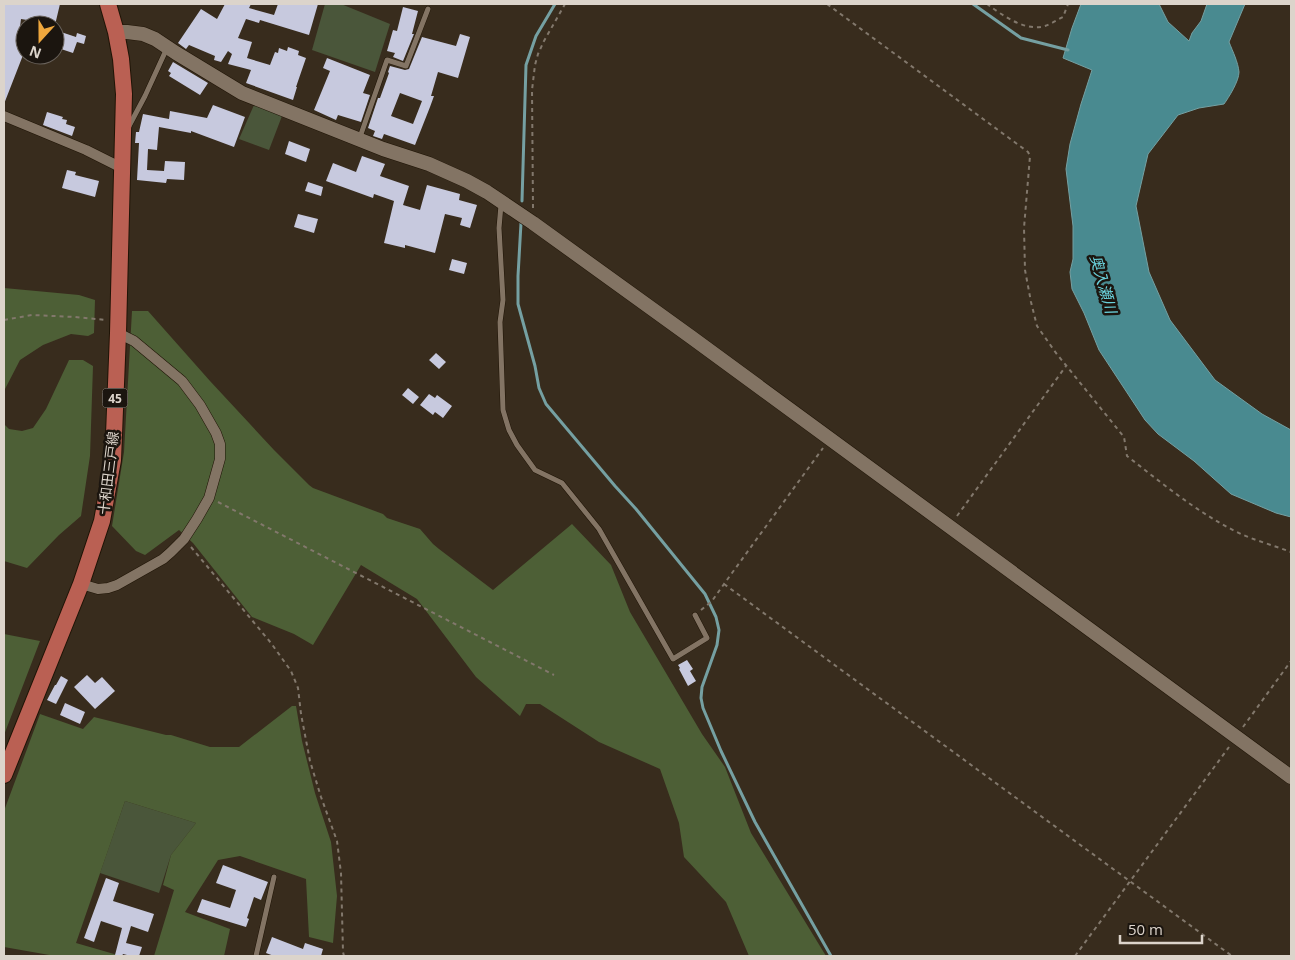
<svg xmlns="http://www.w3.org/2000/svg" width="1295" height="960" font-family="'Open Sans','Noto Sans JP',sans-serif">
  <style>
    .green { fill: #4a563a }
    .forest { fill: #4d5f36 }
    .water { fill: #498a90; stroke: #75a0a2 }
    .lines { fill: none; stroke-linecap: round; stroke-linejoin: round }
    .stream { stroke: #75a0a2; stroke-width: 3 }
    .building { fill: #c7c9de; fill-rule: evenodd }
    .service-casing { stroke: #1f1406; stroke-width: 6 }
    .minor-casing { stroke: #1f1406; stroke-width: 11 }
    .tertiary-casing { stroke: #1f1406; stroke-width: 15 }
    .primary-casing { stroke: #1f1406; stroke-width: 18 }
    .path { stroke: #82786c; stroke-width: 2; stroke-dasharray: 4 4; stroke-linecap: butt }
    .service { stroke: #837464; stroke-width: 5 }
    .minor { stroke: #837464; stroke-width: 10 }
    .tertiary { stroke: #837464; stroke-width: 14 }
    .primary { stroke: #ba6053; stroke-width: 16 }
    .labels { text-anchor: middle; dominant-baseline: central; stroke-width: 5; stroke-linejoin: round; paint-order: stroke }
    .shield { fill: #1b150f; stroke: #a29b93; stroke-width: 1 }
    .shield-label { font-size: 12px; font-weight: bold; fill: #dcd4cb }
    .street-label { font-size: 14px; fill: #dcd4cb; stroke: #1b150f }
    .water-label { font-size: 15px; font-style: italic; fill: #6ad1db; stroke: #1b150f }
  </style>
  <rect width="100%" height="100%" fill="#382c1d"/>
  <path class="green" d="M325,4h16l49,20 -15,48 -63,-22z
    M254,105l28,11 -13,34 -30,-11z
    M125,801l71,22 -25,32 -12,38 -59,-20z"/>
  <path class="forest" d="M4,288l75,7 16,5 -1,33 -6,3 -17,-2 -28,11 -23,15 -16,31z
    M132,311h16l62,70 64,69 35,35 4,3 70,26 4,4 33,11 13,15 6,5 54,41 79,-66 39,41 19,47 72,122 23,33 26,66 75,123h-77l-23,-54 -42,-45 -5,-34 -19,-54 -61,-27 -59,-38h-14l-6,12 -44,-39 -59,-78 -56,-34 -48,80 -19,-11 -42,-17 -59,-74 -14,-13 -34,25 -9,-4 -24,-25 12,-74z
    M69,360h14l10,6 -3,90 -9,60 -22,19 -32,33 -23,-7v-137l5,5 13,2 11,-3 13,-19z
    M4,634l36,7 -36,94z
    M292,706h4l6,35 13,52 16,49 6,54 -4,47 -24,-6 -3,-58 -66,-23 -22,4 -33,52 45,17 -6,27h-70l20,-66 -11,-5 8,-30 25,-32 -71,-22 -49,142 45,13h-66l-51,-9v-136l36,-97 43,15 11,-12 72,18h5l39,12h29z"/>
  <path class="water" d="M1081,4h78l9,18 21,19 3,-8 9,-12 6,-17h38l-16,38c4,10 9,20 10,30 0,9 -10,25 -15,32l-25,4 -21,7 -30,39 -12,52 13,66 21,48 45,60 47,34 29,16v87l-15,-4 -45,-19 -37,-33 -36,-27 -13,-14 -46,-70 -15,-37 -12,-24 -2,-17 3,-13v-33l-7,-57 4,-25 11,-40 11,-34 -29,-12 9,-30z"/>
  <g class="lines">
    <path class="stream" d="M973,4l48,34 47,12
      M522,201l4,-136 10,-29 19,-32
      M521,223l-3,53v28l17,62 4,22 7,16 69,82 21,23 69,85 11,23 3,13 -2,15 -15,42 -1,11 2,10 18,43 34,71 76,134"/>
  </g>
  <path class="building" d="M4,4h56l-5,21h-9v-2l-25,-4 -2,16 6,3v12l-21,54z
    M225,4h26l-2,4 25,7 4,-11h40l-9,31 -49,-15 -1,3 -13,-4 -8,19 14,4 -5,16 23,7 5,-13 3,1 1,-5 8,3 1,-4 11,4 -1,4 8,3 -10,29h1l-4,13 -47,-17 5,-13 -23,-6 4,-10 -4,-3 -7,11 -7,-2 1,-4 -26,-11 -3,4 -8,-6 23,-34 16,10z
    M403,7l15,4 -6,23h2l-11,27 -10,-4 2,-4 -8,-2 6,-21 4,1z
    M55,30l21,7 1,-4 9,3 -2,8 -7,-2 -4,11 -18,-6z
    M460,34l10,3 -12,41 -20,-6 -7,24h3l-4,11 -15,38 -31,-11 -2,5 -9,-3 2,-5 -7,-3 10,-30h2l9,-25 -1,-1 2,-6 15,4 4,-1 13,-32 34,9zM400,93l22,8 -9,23 -22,-8z
    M327,58l43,17 -7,18 7,2 -9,27 -23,-7 -2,5 -22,-10 16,-39 -7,-3z
    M173,62l35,21 -8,12 -31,-19 2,-3 -3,-2z
    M213,105l32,12 -11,30 -43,-16v2l-32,-6 -2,23 -9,-1 -1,21 17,1 1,-10 20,1 -1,18 -17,-1 -1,4 -29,-3 2,-37h-4l1,-11h3l4,-18 26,5 1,-8 37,7z
    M47,112l16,5 -1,2 5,1 -1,4 9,3 -3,9 -29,-11z
    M289,141l21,8 -4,13 -21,-8z
    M362,156l23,8 -5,12 29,10 -6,19 17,5 7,-25 33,9 -1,6 18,5 -7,23 -10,-3 2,-7 -17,-4 -10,39 -30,-8v3l-21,-5 10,-42 -20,-7 -1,4 -47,-17 7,-18 23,9z
    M67,170l9,2 -1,3 24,6 -4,16 -33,-9z
    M308,182l15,5 -2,9 -16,-5z
    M298,214l20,5 -4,14 -20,-6z
    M452,259l15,4 -3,11 -15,-4z
    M436,353l10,9 -7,7 -10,-9z
    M408,388l11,9 -6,7 -11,-9z
    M429,394l6,4 2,-3 15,11 -9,12 -8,-6 -2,3 -13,-10z
    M687,660l6,9 -3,2 6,10 -8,5 -9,-17 1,-1 -2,-3z
    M87,675l8,8 7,-6 13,14 -20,18 -21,-22z
    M61,676l7,4 -12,24 -9,-4 8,-15h1z
    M65,703l20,9 -5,12 -20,-9z
    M223,865l45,17 -7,18 -7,-3 -7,21 2,1 -3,8 -49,-15 5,-13 28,9 6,-18 -20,-7z
    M106,878l13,5 -6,18 41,13 -6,18 -17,-6 -5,17 16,4 -3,9h-8l-8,-2 -1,2h-1l-6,-1 7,-27 -21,-7 -7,21 -10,-4z
    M272,937l31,12 2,-6 18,6 -2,7h-47l-8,-3z"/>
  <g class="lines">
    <g class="service-casing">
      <path id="service" d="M128,128l17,-32 22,-48
        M360,137l27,-77 19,6 22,-57
        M501,205l-2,23 4,72 -3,22 3,88 6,20 8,15 18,25 27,13 37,46 74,130 34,-21 -12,-23
        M256,956l18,-79"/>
    </g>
    <g class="minor-casing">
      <path id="minor" d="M4,116l82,34 36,18
        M81,584l17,5 10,-1 9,-3 46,-26 8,-7 13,-13 13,-20 12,-21 11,-39v-15l-4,-11 -16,-28 -18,-24 -48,-40 -16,-8"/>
    </g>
    <g class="tertiary-casing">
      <path id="tertiary" d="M116,32h11l16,2 12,5 21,14 66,40 141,56 46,15 38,17 20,11 46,31 158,114 600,440"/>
    </g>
    <g class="primary-casing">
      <path id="primary" d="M4,775l77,-191 21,-63 11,-61 5,-127 6,-239 -3,-35 -5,-27 -8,-28"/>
    </g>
    <path class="path" d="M827,4l201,148 2,4 -6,72 1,42 6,32 6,24 19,27 68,84 3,19c36,28 72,58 114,78 16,7 34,12 50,18
      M987,4c15,11 38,28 58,22 6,-2 12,-6 18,-9l5,-13
      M533,208l-1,-118 3,-25 3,-11 6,-13 21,-37
      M4,320l28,-5 43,2 31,3
      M218,502l336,173
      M957,516l109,-150
      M191,547l80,96 20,28 7,17 3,26 9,47 11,36 16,44 4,32 2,79 1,4
      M724,584l508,372
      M701,610l11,-9 12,-17 99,-136
      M1243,727l48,-66
      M1075,956l154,-209"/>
    <use href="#service" class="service"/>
    <use href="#minor" class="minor"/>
    <use href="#tertiary" class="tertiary"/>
    <use href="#primary" class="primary"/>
  </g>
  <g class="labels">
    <rect class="shield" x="102.5" y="388.5" width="25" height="19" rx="4"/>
    <g class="shield-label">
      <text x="115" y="398">45</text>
    </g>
    <g class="street-label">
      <text transform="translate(108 473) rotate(-83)">十和田三戸線</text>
    </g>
    <g class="water-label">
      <text transform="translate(1104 284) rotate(74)">奥入瀬川</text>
    </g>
  </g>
  <rect width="1295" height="960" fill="none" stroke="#dcd4cb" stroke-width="10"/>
  <g transform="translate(40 40) rotate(201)"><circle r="24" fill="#1b150f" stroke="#68615a"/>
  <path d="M0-4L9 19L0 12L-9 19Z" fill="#efa73d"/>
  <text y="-8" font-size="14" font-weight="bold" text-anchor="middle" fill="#dcd4cb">N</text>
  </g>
  <path d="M1120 935v8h82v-8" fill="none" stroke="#dcd4cb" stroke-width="2.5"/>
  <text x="1128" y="935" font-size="15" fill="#dcd4cb" stroke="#1b150f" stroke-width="4" paint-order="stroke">50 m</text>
</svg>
